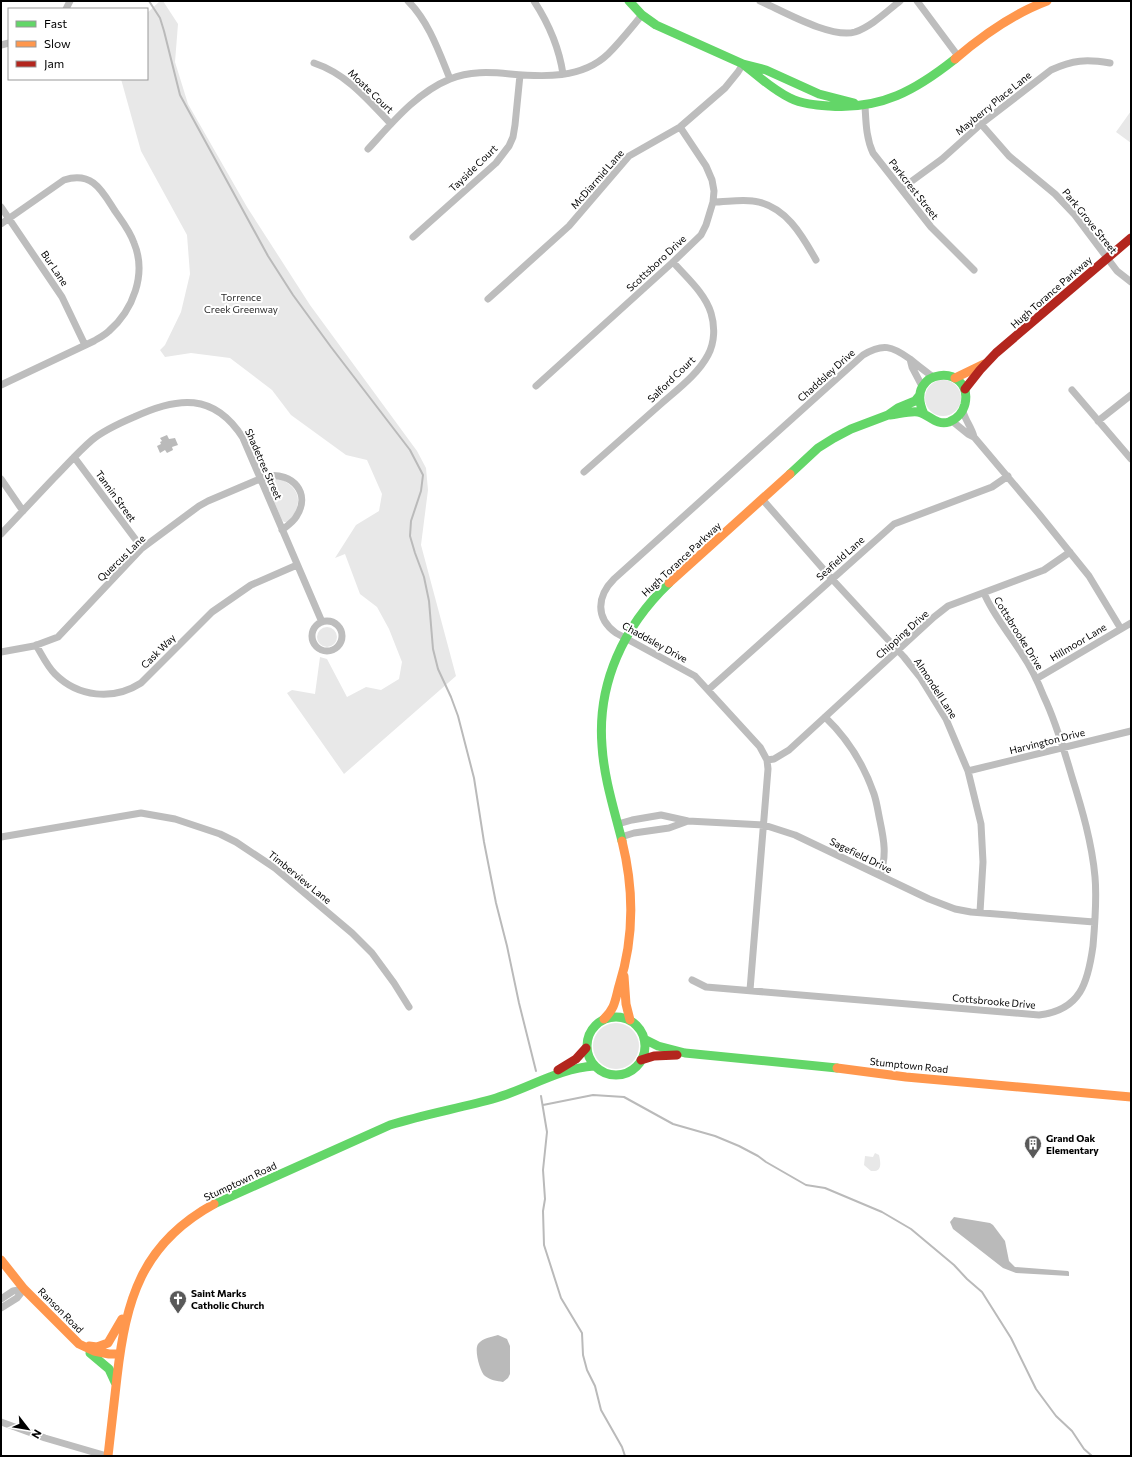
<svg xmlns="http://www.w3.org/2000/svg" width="1132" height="1457" font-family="Commissioner,sans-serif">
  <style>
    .green { fill: #e8e8e8 }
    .water { fill: #bababa }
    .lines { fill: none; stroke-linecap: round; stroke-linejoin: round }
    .stream { stroke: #bababa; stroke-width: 2 }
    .street { stroke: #bdbdbd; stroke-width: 7 }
    .fast { stroke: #63d668; stroke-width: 9 }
    .slow { stroke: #ff974d; stroke-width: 9 }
    .jam { stroke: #b3261e; stroke-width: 9 }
    .labels { text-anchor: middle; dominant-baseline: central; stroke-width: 4; stroke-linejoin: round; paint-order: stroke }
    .street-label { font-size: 10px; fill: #000; stroke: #fff }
    .park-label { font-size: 10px; fill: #2c2c2c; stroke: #fff }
    .poi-label { font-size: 10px; font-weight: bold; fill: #000; stroke: #fff; text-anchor: start }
  </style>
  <rect width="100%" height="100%" fill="#fff"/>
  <path class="green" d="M160,1h3l15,23 -3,38 13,42 59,103 63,98 107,146 9,17 2,22 -7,55 35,131 -112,98 -57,-81 5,-3 23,4 5,-37 7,2 20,38 19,-10 15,3 18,-11 3,-17 -13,-33 -12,-22 -17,-13 -15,-40 -10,4 21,-33 23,-14 3,-17 -15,-34 -21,-5 -55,-40 -19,-25 -42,-32 -39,-5 -26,4 -5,-7 5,-5 16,-33 9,-38 -3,-39 -46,-84 -20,-72h26v-66z
    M1131,111v32l-15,-11z
    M925 398a18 18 0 1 1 36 0a18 18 0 1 1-36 0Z
    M278,478c23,9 26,26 10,44h-4l-2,-2 -16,-37 1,-3z
    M317 637a10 10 0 1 1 20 0a10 10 0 1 1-20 0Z
    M593 1046a23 23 0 1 1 46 0a23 23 0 1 1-46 0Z
    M875,1153l4,2c2,9 3,17 -8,16l-7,-6 1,-9 8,1z"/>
  <path class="water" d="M167,435l2,4 6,-1 3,7 -6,2 1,3 -6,3 -2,-3 -5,3 -3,-7 4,-2 -1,-2 2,-1 -2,-3z
    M954,1217l36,6 3,2 12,16 4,20 6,6 53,4 1,1v4l-53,-3 -13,-5 -50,-39 -3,-7z
    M498,1335l9,4 3,7v28l-2,4 -5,4c-6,-1 -13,-2 -18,-6 -5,-4 -11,-26 -7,-32 5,-6 13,-7 20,-9z"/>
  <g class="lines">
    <path class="stream" d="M149,1l11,17 4,13 16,64 88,161 25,39 38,52 79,103 13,25 -2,16 -10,30 -1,15 5,17 9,24 5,24 4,48 5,20 13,28 7,19 16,62 10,64 12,61 11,43 12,57 17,68
      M541,1096l6,36 -4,38 2,29 -2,12 1,34 17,53 21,35 1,22 4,15 8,16 6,24 21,37 3,9
      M543,1105l50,-10 31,2 49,27 42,12 24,10 19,10 8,6 40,23 19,3 57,24 29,17 43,36 13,14 15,13 29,46 25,51 20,27 16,15 12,18 8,7"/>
    <path class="street" d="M408,1c21,21 31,51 42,78
      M534,1c15,23 25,46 29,73
      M760,1c23,10 71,38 95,31 17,-6 31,-20 45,-31
      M917,1l41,55
      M66,9l4,-8
      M1,45l8,-2
      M314,63c33,11 54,37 77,61
      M865,106c1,16 1,32 8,47l58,74 43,43
      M981,124l28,32 46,38 19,20 43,57 14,11
      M368,149c24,-26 48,-56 82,-70 19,-8 40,-7 60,-5 33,3 72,5 98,-20 12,-12 23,-26 34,-39
      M901,189l41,-30 39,-35 70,-54c22,-10 35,-11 59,-7
      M713,202c13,0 27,-3 40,-1 32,4 49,34 63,59
      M1,207l61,90 23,48
      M1,224l63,-44c29,-9 38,11 51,31 7,10 15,20 19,32 13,31 -1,67 -25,88 -4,4 -10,7 -15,10l-93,44
      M413,237l83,-74 13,-17 4,-9 2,-12 5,-50
      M488,299l81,-73 60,-70 51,-29 45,-39 13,-16 5,-8
      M910,359l2,8 10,19
      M536,386l137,-124 28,-27 5,-10 7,-23 1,-11 -2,-11 -6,-14 -26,-39
      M1072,390l59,69
      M963,411c2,9 9,17 11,26l65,77 50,62 32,53
      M952,421l16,13 6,3
      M1098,421l33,-26
      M74,457l68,91
      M584,472c26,-23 52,-46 78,-69 16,-14 36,-29 46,-48 7,-13 7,-29 3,-42 -6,-20 -25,-36 -38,-51
      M1,479l22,32
      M763,500l69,79 72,78 16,20 26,42 22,52 13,53 2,38 -3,50
      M1,534c17,-18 35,-37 52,-55 13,-13 25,-27 39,-39 12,-10 28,-17 42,-23 43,-20 80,-25 109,21l79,184
      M312 636a15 15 0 1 1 30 0a15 15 0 1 1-30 0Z
      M36,645c6,10 11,21 19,29 23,23 58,27 86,9l71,-71 39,-27 46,-20
      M1,652l33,-6 24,-9 83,-88 58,-43 9,-5 59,-25c25,-4 45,17 29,41 -3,5 -9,9 -14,13
      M1036,679l95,-56
      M708,690l186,-166 98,-37 16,-11
      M825,717c22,21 39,48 49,77 3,9 4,18 6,27 4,19 7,35 0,54
      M767,760l7,-1 15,-9 145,-133 14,-11 96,-36 26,-18
      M968,771l163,-40
      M618,824l14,-4 29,-5 27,6 76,4 31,10 134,64 26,10 16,3 123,10
      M1,837l140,-24 34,6 45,15 16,8 39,26 77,65 20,20 22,30 15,24
      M621,837l13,-4 35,-5 19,-7
      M692,980l14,7 333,28c42,-5 49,-33 54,-69 2,-23 4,-47 2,-69 -3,-34 -13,-68 -23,-100 -8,-27 -16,-55 -28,-80 -6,-15 -13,-30 -22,-43 -13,-21 -29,-39 -38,-61
      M750,990l18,-221 -1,-9 -7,-13 -65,-71 -79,-43c-21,-15 -19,-37 -2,-54l249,-224c20,-12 29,-9 47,4 7,6 15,12 23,18
      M1,1299l12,-8 11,-2
      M1,1308l16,-10 7,-9
      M1,1422l44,16 62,18"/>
    <path class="fast" d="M629,1l13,14 14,10 87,39 23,6 53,24 35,9
      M743,64c15,12 30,26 47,34 12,6 26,7 39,8 52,4 87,-16 126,-47
      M890,415c9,-1 19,-4 28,-3 11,2 18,14 31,10 8,-3 14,-10 16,-18 9,-42 -63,-37 -41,10
      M790,474l28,-26 16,-10 17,-9 37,-14 10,-7 17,-7 4,-5
      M622,841c-8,-32 -18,-63 -20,-95 -5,-63 22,-120 67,-163
      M587 1046a29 29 0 1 1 58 0a29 29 0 1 1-58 0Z
      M644,1039l14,7 27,7 152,15
      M214,1204l176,-79c35,-11 71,-17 106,-27 33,-10 64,-30 98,-32
      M90,1353l19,16 6,13"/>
    <path class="slow" d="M955,59c28,-24 57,-45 92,-58
      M955,378l29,-14
      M669,583l121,-109
      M624,976l2,28 4,16
      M604,1019c11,-11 11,-18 15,-33 15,-47 15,-97 3,-145
      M837,1068l69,9 225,20
      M1,1260l23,29 55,55 15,7 15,3h10
      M89,1346l8,1 11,-4 14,-24
      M108,1456c3,-26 6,-53 9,-79 9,-77 24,-133 97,-173"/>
    <path class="jam" d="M965,389l15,-19 16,-17 135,-115
      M641,1060l13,-4 23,-1
      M558,1070l18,-11 10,-11"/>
  </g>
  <defs>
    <g id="building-pin" transform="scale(0.9)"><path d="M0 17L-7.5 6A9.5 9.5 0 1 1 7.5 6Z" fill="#595959" stroke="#fff"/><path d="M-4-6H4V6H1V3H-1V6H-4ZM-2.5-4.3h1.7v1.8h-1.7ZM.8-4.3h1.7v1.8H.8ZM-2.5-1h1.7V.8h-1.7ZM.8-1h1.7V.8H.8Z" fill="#fff"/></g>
    <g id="church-pin" transform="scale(0.9)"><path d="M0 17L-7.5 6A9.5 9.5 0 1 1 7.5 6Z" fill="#595959" stroke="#fff"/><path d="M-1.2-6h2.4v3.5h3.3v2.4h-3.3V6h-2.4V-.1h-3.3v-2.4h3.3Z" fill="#fff"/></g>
  </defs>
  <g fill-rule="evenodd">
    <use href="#building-pin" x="1033" y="1144"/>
    <use href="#church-pin" x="178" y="1299"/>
  </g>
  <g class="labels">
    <g class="street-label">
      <text transform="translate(371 91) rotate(44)">Moate Court</text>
      <text transform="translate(993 103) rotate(-39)">Mayberry Place Lane</text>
      <text transform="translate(473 168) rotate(-44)">Tayside Court</text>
      <text transform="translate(597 179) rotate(-49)">McDiarmid Lane</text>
      <text transform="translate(914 189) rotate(52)">Parkcrest Street</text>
      <text transform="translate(1090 221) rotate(51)">Park Grove Street</text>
      <text transform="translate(656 263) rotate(-43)">Scottsboro Drive</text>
      <text transform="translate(55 268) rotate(56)">Bur Lane</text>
      <text transform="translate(1051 292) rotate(-41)">Hugh Torance Parkway</text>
      <text transform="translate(826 375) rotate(-42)">Chaddsley Drive</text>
      <text transform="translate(671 379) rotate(-44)">Salford Court</text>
      <text transform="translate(264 464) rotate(66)">Shadetree Street</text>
      <text transform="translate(116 496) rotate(54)">Tannin Street</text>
      <text transform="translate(121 558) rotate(-44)">Quercus Lane</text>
      <text transform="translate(840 558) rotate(-42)">Seafield Lane</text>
      <text transform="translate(681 559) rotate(-43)">Hugh Torance Parkway</text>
      <text transform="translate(1019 633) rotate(58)">Cottsbrooke Drive</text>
      <text transform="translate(902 634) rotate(-42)">Chipping Drive</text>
      <text transform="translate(655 642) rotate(29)">Chaddsley Drive</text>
      <text transform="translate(1078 642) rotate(-31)">Hillmoor Lane</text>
      <text transform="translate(158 651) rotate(-45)">Cask Way</text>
      <text transform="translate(936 688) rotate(57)">Almondell Lane</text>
      <text transform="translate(1047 741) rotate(-14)">Harvington Drive</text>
      <text transform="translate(861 855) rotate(26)">Sagefield Drive</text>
      <text transform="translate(300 877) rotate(39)">Timberview Lane</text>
      <text transform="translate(994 1001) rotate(5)">Cottsbrooke Drive</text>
      <text transform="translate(909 1065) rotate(6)">Stumptown Road</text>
      <text transform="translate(240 1181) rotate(-25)">Stumptown Road</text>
      <text transform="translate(61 1310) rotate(45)">Ranson Road</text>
    </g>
    <g class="park-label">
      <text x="241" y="297">Torrence<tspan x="241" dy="12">Creek Greenway</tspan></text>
    </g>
    <g class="poi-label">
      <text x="1046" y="1138">Grand Oak<tspan x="1046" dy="12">Elementary</tspan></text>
      <text x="191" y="1293">Saint Marks<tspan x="191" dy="12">Catholic Church</tspan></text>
    </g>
  </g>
  <rect width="1132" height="1457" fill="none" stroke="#000000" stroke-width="4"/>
  <rect x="8" y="8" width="140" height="72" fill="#ffffff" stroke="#999999"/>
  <rect x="16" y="21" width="20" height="6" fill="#63d668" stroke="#999999"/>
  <text x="44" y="28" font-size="12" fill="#000000">Fast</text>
  <rect x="16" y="41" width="20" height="6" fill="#ff974d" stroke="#999999"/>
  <text x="44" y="48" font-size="12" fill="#000000">Slow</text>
  <rect x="16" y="61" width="20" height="6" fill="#b3261e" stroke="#999999"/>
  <text x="44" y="68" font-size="12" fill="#000000">Jam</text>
  <g transform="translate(28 1429) rotate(121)" stroke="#ffffff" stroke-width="3" paint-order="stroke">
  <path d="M0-3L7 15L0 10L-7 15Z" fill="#000000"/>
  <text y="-6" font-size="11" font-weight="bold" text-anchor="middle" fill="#000000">N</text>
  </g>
</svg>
